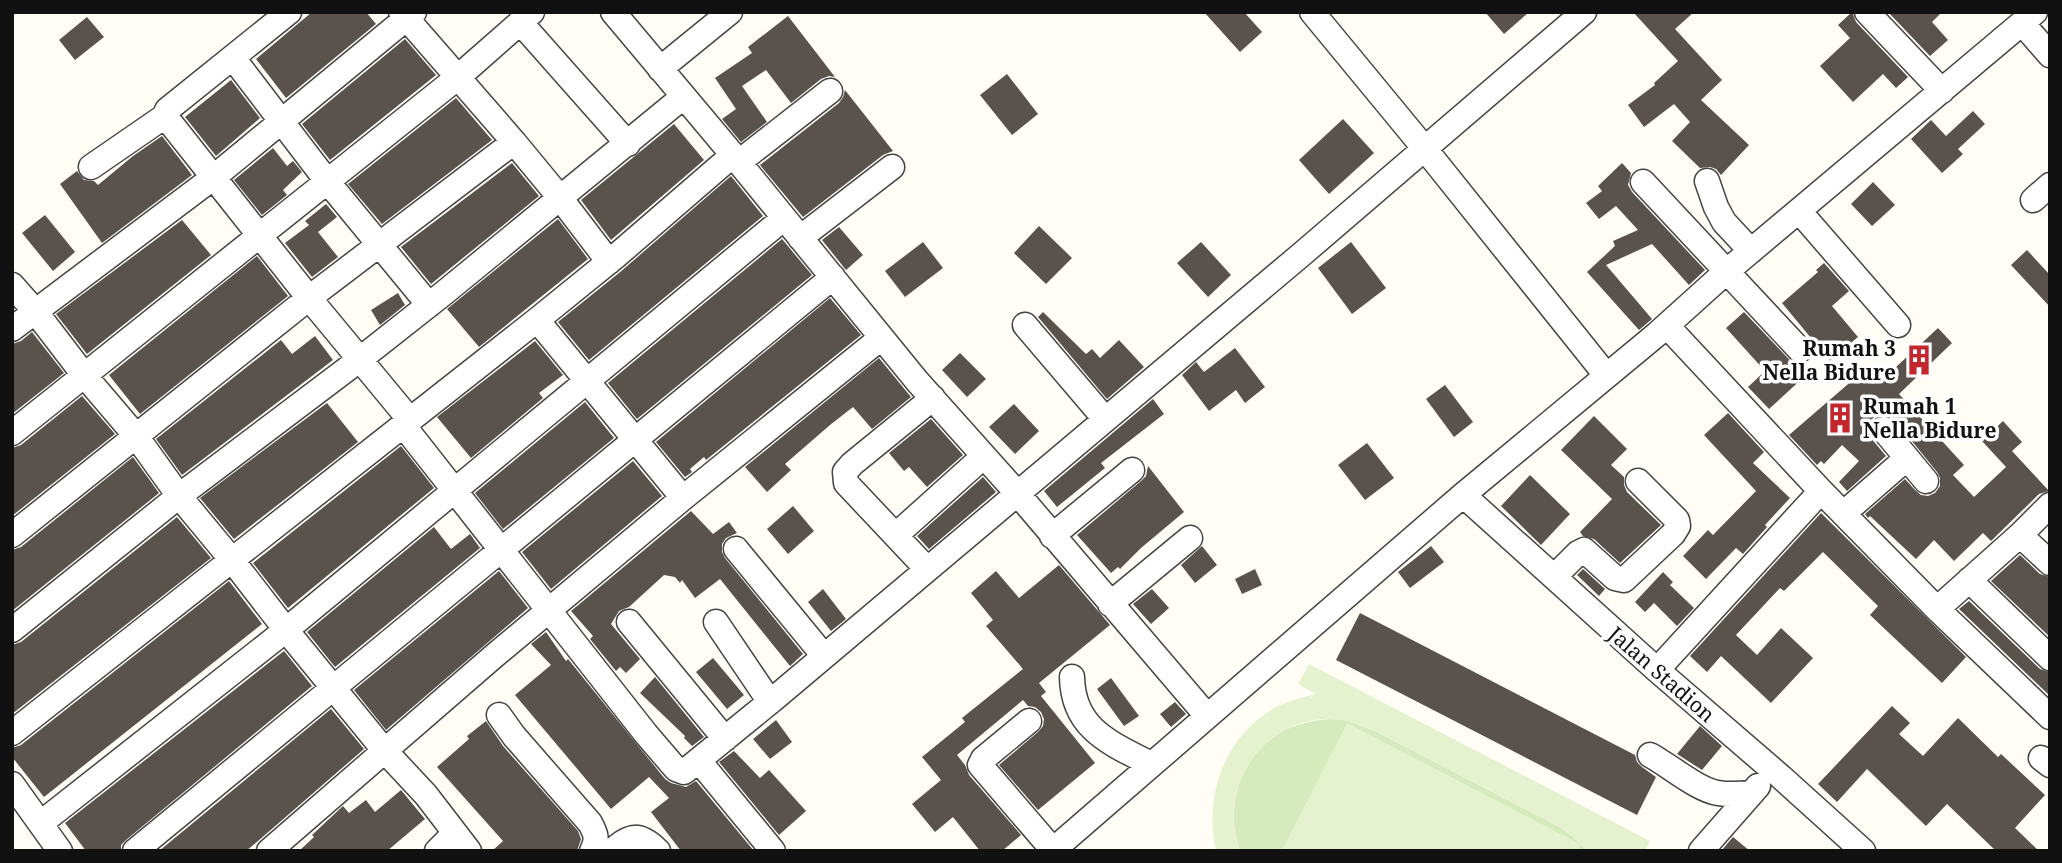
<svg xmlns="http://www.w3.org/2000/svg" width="2062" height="863" font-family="'Noto Serif',serif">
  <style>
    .green { fill: #d5ebbd }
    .pitch { fill: #e6f2cf }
    .building { fill: #5a524d }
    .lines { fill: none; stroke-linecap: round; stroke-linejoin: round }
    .minor-casing { stroke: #444; stroke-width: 27 }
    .minor { stroke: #fff; stroke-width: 24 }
    .labels { text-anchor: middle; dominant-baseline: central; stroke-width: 7; stroke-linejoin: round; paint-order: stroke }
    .poi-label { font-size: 21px; font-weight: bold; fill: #111; stroke: #fff; text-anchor: end }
    .street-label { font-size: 21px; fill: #111; stroke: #fff }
  </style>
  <rect width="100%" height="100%" fill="#fffdf5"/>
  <path class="green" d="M1330,719l15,1 28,10 185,96 13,9 17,16h-11l3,-6 -232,-121 -66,127h-42c-17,-46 2,-100 47,-122 14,-6 28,-9 43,-10z"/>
  <path class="pitch" d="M1309,664l341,177 -5,10h-57l-17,-16 -13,-9 -185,-96c-13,-6 -27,-10 -42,-11 -68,-2 -115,70 -91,132h-24c-13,-57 10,-119 64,-146 12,-5 24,-8 36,-11l-18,-10z
    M1347,723l233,121 -3,7h-295z"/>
  <path class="building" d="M312,12h54l10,12 -90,74 -30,-39z
    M1204,12h40l18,20 -22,20z
    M1485,12h44l-25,22z
    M1633,12h61l-19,17 47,51 -21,20 48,45 -28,30 -5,-6 -6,-2 -10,1 -28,-27 18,-19 -16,-18 -30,23 -16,-22 27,-20 -1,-2 24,-22z
    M1852,12l4,10 52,55 -12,11 -13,-14 -30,28 -33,-36 30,-28 -12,-13z
    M1888,12h54l-10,10 16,18 -18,16z
    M788,16l47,61 -6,-1 -8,3 -30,24 -25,-33 -24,16 25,36 -26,20 -19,-23 14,-10 -21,-31 37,-25 -4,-6z
    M87,17l17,20 -29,23 -16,-20z
    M405,39l31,36 -106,85 -28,-36z
    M1007,74l31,40 -26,21 -32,-40z
    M231,80l29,38 -44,38 -31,-39z
    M845,90l48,61 -10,4 -80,62 -43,-52 79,-62 4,-6z
    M456,98l36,42 -110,84 -34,-40z
    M1973,111l12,13 -27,25 5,5 -21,19 -31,-34 20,-19 15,16z
    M1343,119l31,34 -45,41 -30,-34z
    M674,124l30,36 -93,80 -30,-40z
    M162,136l30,39 -90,68 -42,-59 17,-13 7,9 10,1 4,4 35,-29z
    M273,148l14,18 6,-5 9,11 -19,18 4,5 -25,20 -28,-35z
    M512,163l27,33 -108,88 -30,-37z
    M1622,163l9,10 -3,12 4,7 73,78 -16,15 -37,-41 -46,21 46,54 -13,11 -52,-58 28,-26 -2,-5 25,-11 -22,-24 -17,13 -13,-16 16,-12 -4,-5z
    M731,176l32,40 -174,144 -31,-38 61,-49z
    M1873,182l22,23 -23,21 -21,-22z
    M326,204l11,13 -19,15 20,25 -26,20 -27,-34 24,-18 -4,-4z
    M45,215l30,37 -22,19 -31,-38z
    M558,219l30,40 -109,88 -32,-38z
    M182,220l29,35 -124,99 -31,-40z
    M1039,226l33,32 -26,26 -32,-31z
    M839,227l24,28 -17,15 -24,-30z
    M782,239l30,36 -175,144 -29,-36z
    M923,242l20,26 -38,29 -20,-26z
    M1201,242l30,33 -23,22 -31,-34z
    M1351,242l35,46 -34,26 -34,-46z
    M2027,250l23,25v32l-39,-42z
    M257,256l31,40 -148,118 -31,-39z
    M1824,263l25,28 -17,15 26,31 -28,24 -48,-58 36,-31 -2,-2z
    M398,293l7,12 -25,20 -9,-15z
    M830,298l31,37 -155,125 -2,-3 -14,12 2,3 -7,5 -29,-35z
    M1043,312l43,42 6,-5 8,9 19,-18 25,27 -37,32 -69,-82z
    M1744,312l61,64 -36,33 -21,-22 17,-16 -39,-43z
    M1938,328l14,15 -53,51 65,71 -11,10 21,22 32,-30 -24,-26 21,-20 19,21 -10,9 37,40 -10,3 -48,47 -8,-8 -29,28 -20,-21 -18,19 -46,-43 -2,2 -3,-4 40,-35 10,11 6,5 7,1 7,-3 5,-7v-8l-3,-6 -43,-53 -5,-4 -8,-1 -7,3 -5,6 -1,8 3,7 15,18 -39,35 -8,-9 20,-21 -17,-16 -18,19 -3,-3 -4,4 -28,-30 80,-69 13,14z
    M32,332l32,41 -52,41v-70l9,-3z
    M315,336l18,24 -151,115 -26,-36 125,-99 11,14z
    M535,341l28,34 -24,18 4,5 -72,60 -34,-41z
    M1235,348l30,39 -20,16 -9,-13 -27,21 -27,-36 14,-13 8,10z
    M960,353l26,26 -19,18 -25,-27z
    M879,358l32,39 -39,32 -19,-22 -23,18 -45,39 6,6 -24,22 -22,-25z
    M1445,385l28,37 -19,15 -28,-38z
    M82,396l33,38 -103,82v-68l9,-3z
    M1153,399l11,15 -63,49 4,5 -48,39 -13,-16z
    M585,402l29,36 -111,91 -28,-36z
    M327,403l31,39 -124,97 -34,-41z
    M1014,404l25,27 -24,23 -26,-27z
    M1728,413l36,39 -11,11 37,35 -25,27 2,2 -24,27 -7,-6 -30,31 -23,-23 25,-26 5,5 43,-44 -52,-56z
    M1594,416l33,33 -16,16 13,12v8l3,7 34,33 -41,38 -26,-24 -11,-3 -3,-4 32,-33 -51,-49z
    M931,419l32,36 -36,32 -18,-20 -5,4 -15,-18z
    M1367,443l27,35 -29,22 -27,-35z
    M401,446l33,42 -146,120 -35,-45z
    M133,457l26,36 -147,118v-61l9,-3z
    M633,461l29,35 -111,93 -29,-37z
    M1148,466l36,46 -43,36 -21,21 -2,-2 -7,6 -34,-38 64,-54 5,-5z
    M1530,475l40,39 -29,31 -40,-39z
    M983,477l13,15 -67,57 -12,-13z
    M793,506l21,25 -26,23 -21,-25z
    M691,511l22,23 16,-12 8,11 -11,5 -4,6v8l3,6 78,96 -13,12 -70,-87 -25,19 -13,-18 -2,3 -5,-6 -11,-2 -35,32 -10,4 -8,13 29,35 -14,14 -6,-6 -4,4 -26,-32 3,-3 -22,-25z
    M1821,513l145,144 -24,26 -72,-68 8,-9 -55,-54 -39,39 -4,-3 -44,47 21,20 24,-27 32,30 -42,45 -50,-47 -14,16 -17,-16z
    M177,517l34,41 -199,156v-69l9,-3z
    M434,527l17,22 19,-15 10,14 -145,119 -28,-35z
    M1202,546l15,19 -22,18 -14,-18z
    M1431,546l13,16 -34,26 -12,-16z
    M2020,555l20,19 10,3v60l-59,-56z
    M1059,565l51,60 -71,58 7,9 -5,4 54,67 -57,47 -39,-45 39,-33 5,-6 1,-7 -3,-7 -6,-5 -7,-1 -5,-6 -66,55 8,10 4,10 52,60 -19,16h-22l-27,-34 -18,15 -23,-28 29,-24 -19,-23 43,-35 -3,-4 61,-49 -37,-43 7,-6 -22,-27 25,-22 23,27z
    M1255,569l7,16 -20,9 -7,-15z
    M1583,569l22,20 -6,7 -22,-21z
    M499,571l29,37 -142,122 -32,-40z
    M1663,572l10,10 -3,3 24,23 -17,18 -23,-23 -9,9 -10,-10z
    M229,581l33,43 -218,173 -32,-40v-9l9,-3z
    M823,589l23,30 -15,12 -23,-29z
    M1152,589l17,19 -18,16 -18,-20z
    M1969,601l71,68 10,3v24l-91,-87z
    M1360,613l275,142 2,7 5,5 14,10 -19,38 -301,-155z
    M546,632l20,29 2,-2 97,120 6,4 15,4 10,-6 58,70h-73l-30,-39 18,-14 -20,-21 -38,32 -96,-114 36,-30 -20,-21z
    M284,651l28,35 -186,154 -5,5v6h-35l-21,-28z
    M713,658l31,37 -17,14 -31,-37z
    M655,677l49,60 -12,9 -8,-8 1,-2 -45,-43z
    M1111,678l28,38 -15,10 -27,-37z
    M1175,702l11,12 -15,13 -11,-13z
    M1892,706l18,17 -11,11 24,22 35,-38 40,39 3,-3 44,41 -30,33 24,23h-43l-49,-47 -21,22 -59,-57 -30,33 -19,-18z
    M331,709l33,40 -106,92 -12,10h-87z
    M776,720l16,22 -22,17 -17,-20z
    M486,721l17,25 75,85 3,8 -4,12h-85l11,-10 -66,-74 32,-28 -2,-3z
    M1700,726l22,20 -20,24 -25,-16z
    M734,751l26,27 9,-8 37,41 -27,24 -60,-73z
    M401,790l24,29 -38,32h-88l15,-14 -2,-2 31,-29 6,7 17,-13 9,12z
    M1733,837l17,14h-29z"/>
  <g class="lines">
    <g class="minor-casing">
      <path id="minor" d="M401,12l113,130 47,57 48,63
        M613,12l120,143 184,226 100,112 190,223
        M1312,12l113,137 181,226
        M1867,12l75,79
        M520,22l108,122
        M2022,23l28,32
        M233,58l94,123 102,124
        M660,69l70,-57
        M165,116l144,182 101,122
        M739,162l91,-71
        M91,167l74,-51 2,-6 122,-98
        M1707,181l9,26 8,15 27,29
        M1643,182l157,168
        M2033,200l17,-15
        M1799,211l99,114
        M800,238l92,-71
        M12,285l23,26 49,64 52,61 43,60 53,64 54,70 98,120 42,45 43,56
        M537,320l146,178
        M1025,325l80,94
        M1667,326l154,165 116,118 113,108
        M12,329l202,-152 200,-165
        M403,425l243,309 30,35 8,3 92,-75 526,-443 282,-242
        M1883,429l43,52
        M12,433l445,-355 75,-66
        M1463,495l194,175 124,107 82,74
        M1844,513l63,-55
        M12,535l297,-237 205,-156
        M896,535l88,-79
        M2020,535l30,28
        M1052,536l80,-66
        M736,549l88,107
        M927,569l-81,-86 -1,-11 7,-8 81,-66
        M1554,577l24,-24 6,-3 31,28 9,2 49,-46 5,-8 -1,-6 -39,-39
        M1969,580l81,78
        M1110,604l80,-66
        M1937,609l83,-74 30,-30
        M629,622l96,117
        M716,622l54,80
        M12,630l167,-134 180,-136 85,-67 239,-196
        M1657,670l164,-179
        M1072,677c1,52 38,66 79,87
        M499,715l15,21 76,87c6,11 8,16 2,28
        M1029,721l-46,38 -3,6 73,85
        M12,733l525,-413 79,-64 117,-101
        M1650,755c20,11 48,35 68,38 11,2 23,1 33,0
        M2041,758l9,7
        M699,761l74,90
        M12,784l48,67
        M41,823l245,-193 498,-412
        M135,851l698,-574
        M269,851l225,-195 189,-158 198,-160
        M437,851l18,-18
        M612,851c18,-17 28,-18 46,0
        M1052,851l411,-356 193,-160 71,-64 308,-259
        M1701,851l57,-65"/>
    </g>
    <use href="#minor" class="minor"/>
  </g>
  <defs>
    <g id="building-bare" transform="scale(2.415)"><path d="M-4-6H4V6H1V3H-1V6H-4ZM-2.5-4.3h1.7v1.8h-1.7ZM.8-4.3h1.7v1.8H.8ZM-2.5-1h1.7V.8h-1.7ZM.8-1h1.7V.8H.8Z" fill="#c4262e" stroke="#fff" stroke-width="2.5" paint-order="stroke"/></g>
  </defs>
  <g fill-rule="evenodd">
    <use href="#building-bare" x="1919" y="360"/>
    <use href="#building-bare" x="1840" y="418"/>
  </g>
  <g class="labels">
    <g class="poi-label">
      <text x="1896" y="348">Rumah 3<tspan x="1896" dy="24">Nella Bidure</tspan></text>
      <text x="1863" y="406" text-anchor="start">Rumah 1<tspan x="1863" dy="24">Nella Bidure</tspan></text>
    </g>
    <g class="street-label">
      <text transform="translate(1662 674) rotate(41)">Jalan Stadion</text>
    </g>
  </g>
  <rect width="2062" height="863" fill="none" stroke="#111111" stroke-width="28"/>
</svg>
